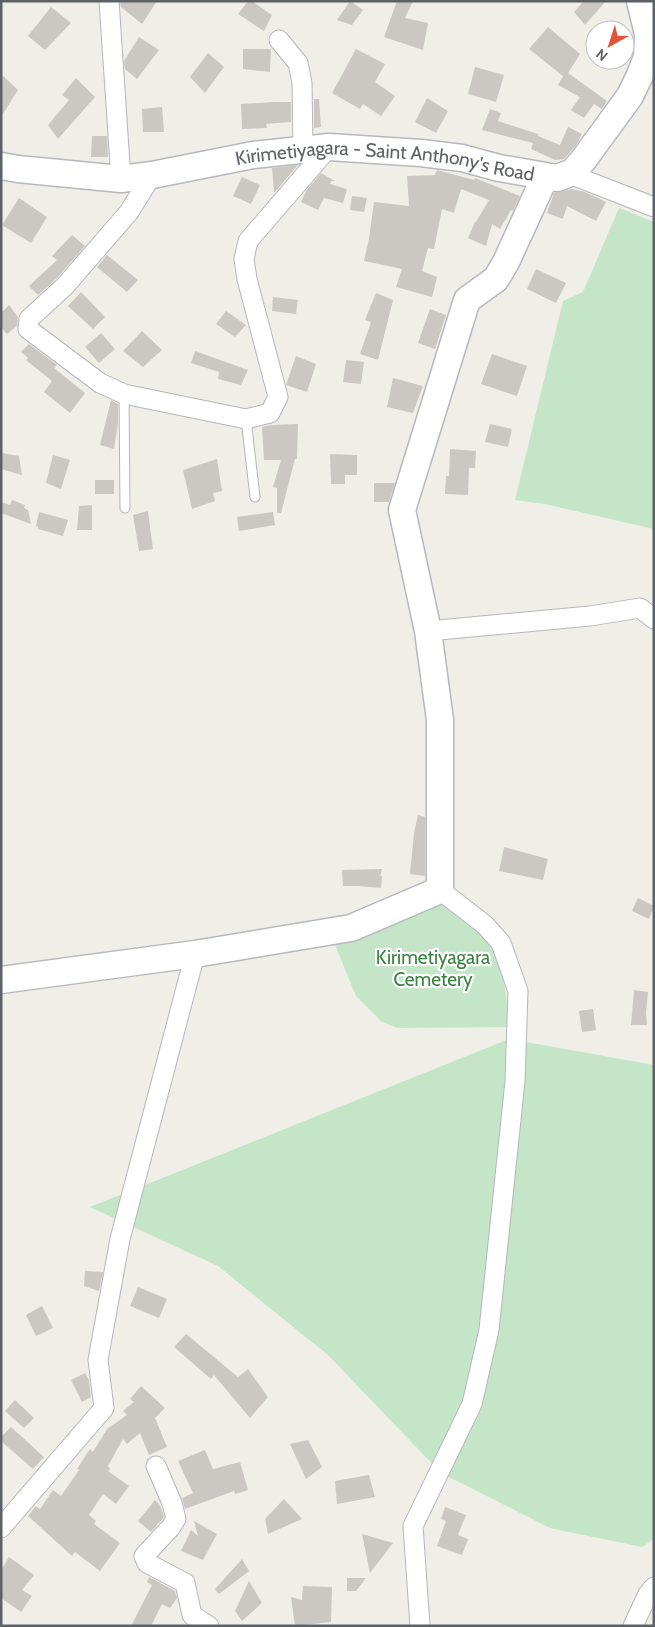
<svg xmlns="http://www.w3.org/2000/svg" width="655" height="1627" font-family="Cabin,sans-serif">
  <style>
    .green { fill: #c4e5c7 }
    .building { fill: #cbc8c4 }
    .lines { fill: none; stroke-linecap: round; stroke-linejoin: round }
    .lane-casing { stroke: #b4b6ba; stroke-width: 11 }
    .street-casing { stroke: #b4b6ba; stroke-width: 21 }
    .secondary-casing { stroke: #b5b8bd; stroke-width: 29 }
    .lane { stroke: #fff; stroke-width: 9 }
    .street { stroke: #fff; stroke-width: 19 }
    .secondary { stroke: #fff; stroke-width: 26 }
    .labels { text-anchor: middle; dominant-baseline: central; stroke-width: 4.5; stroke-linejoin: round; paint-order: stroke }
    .street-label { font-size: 19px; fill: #5e6166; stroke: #fff }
    .park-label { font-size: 19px; fill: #398241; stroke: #fff }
  </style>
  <rect width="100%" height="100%" fill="#efeee7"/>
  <path class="green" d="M619,208l35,14v307l-109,-25 -30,-4 48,-199 20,-9z
    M449,900l32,30 20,27 9,70 -112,1 -16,-6 -26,-26 -22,-54z
    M509,1039l145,26v474l-12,8 -92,-19 -109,-55 -113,-118 -110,-89 -128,-59z"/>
  <path class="building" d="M120,1h37l-15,23 -21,-17z
    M248,1h4l20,14 -8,16 -26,-17z
    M350,1l13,9 -11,15 -15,-5z
    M397,1h16l-8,17 23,5 -5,27 -39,-13z
    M584,1h22l-21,24 -11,-13z
    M51,7l20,16 -26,27 -17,-14z
    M548,27l32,27 -12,19 39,28 -5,8 -8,-5 -10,14 -13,-8 9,-13 -22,-12 5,-9 -34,-27z
    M139,37l20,13 -22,29 -12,-10 -1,-8z
    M243,49h28l-1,23 -27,-3z
    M356,49l29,15 -10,18 20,14 -14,20 -18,-12 -3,5 -28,-16z
    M208,53l16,14 -19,26 -15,-16z
    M475,67l29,8 -8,27 -28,-8z
    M1,74l17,16 -17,27z
    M76,78l19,19 -37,42 -10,-14 21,-25 -7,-5z
    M427,98l21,13 -12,22 -21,-11z
    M314,99h5l2,28 -7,1z
    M274,102h17v20l-25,2 1,4 -25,1 -1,-25z
    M162,107l2,25h-21l-1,-23z
    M490,109l11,4 -3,8 40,13v2l22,9 8,-18 14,7 -5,10 -13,15 -9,1 -24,-11 2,-6 -51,-13z
    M92,136h15l1,21h-17z
    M298,165l-23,27h-1l-2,-24z
    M437,170l37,10 1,-2 45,18 -7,15 -2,-1 -11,19 -8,-5 -6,22 -18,-8 7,-16h1l13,-22 -28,-11 -7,24 -12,-4 -8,40 -6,-1 -6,23 15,6 -5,20 -36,-10 6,-18 -38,-8 5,-23 5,-36 35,4 -2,-30 28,-1z
    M321,173l14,8h-4l-1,3 17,5 -4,14 -19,-5 -6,12 -17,-8 5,-11z
    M242,177l18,8 -9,19 -18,-8z
    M572,189l13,3 21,10 -10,19 -29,-15 -4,13 -16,-6 7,-20z
    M352,196l15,2 -3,14 -14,-2z
    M19,198l28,19 -16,26 -29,-18z
    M72,235l13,11 -28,32 -19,17 -9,-9 28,-26 -5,-4z
    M107,255l31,25 -11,12 -30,-25z
    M536,269l30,14 -10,20 -29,-14z
    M81,292l24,25 -12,12 -25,-23z
    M376,293l17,7 -15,60 -18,-6 11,-32 -6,-2z
    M273,297l25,3 -2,14 -24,-3z
    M9,305l9,12 -1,9 -10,8 -6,-7v-14z
    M430,309l16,6 -11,34 -17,-6z
    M226,311l20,14 -11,12 -19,-13z
    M142,331l20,19 -19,17 -20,-16z
    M101,333l14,16 -16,14 -14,-16z
    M29,344l28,21 -3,3 31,25 -15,20 -26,-21 8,-11 -26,-21 2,-2 -7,-6z
    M195,351l53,19 -7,15 -23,-6 1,-7 -28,-9z
    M492,354l35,12 -10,30 -36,-12z
    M296,356l20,8 -9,28 -21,-7z
    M346,360l18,2 -3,22 -18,-2z
    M393,378l30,8 -10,27 -26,-6z
    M111,400l7,4v19l-4,26 -14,-4z
    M298,424l-1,35h-2l-14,54h-4v-25l-4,-1 8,-27h-17l-2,-33 8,-2z
    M490,424l22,5 -4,18 -23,-5z
    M450,449l26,2 -1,17h-6l-1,27 -23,-1 1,-18h3z
    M1,453l18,3 3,19 -21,-6z
    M330,454l27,1v20h-12v9h-14z
    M53,455l17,5 -9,29 -15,-6z
    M217,459l5,32 -9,2 2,8 -23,8 -9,-39z
    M95,480h19v14h-19z
    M374,483h21l-6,19h-15z
    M12,500l13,5 -1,3 4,2 3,14 -30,-11v-11l9,3z
    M92,505v25h-15l2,-24z
    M148,511l5,38 -14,2 -6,-36z
    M39,512l29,8 -5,16 -25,-7v-2l-2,-1z
    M273,512l2,13 -36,6 -2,-14z
    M418,815l7,2v59l-15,-2 4,-41z
    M504,847l44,12 -5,21 -44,-9z
    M382,869l-2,7h2l-1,12 -23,-2h-15l-1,-16z
    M638,898l16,8 -5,13 -17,-8z
    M634,990l14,2 -2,21 1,12h-16z
    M593,1009l3,21 -14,2 -3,-21z
    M85,1271l18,1 -4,19 -15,-5z
    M138,1287l29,12 -8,19 -29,-12z
    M42,1306l11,22 -17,8 -10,-21z
    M186,1334l52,43 10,-8 20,28 -18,21 -36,-43 -3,4 -37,-32z
    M85,1373l4,7 2,17 -9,5 -11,-22z
    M141,1386l24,22 -10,10 12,29 -18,8 -9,-22 -13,11 -4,-5 -15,27 2,3 -2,2 21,15 -13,18 -13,-10 -14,21 7,6 -2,3 26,19 -20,28 -25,-19 -3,4 -44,-40 8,-10 4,3 13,-19 8,6 18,-26 -2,-1 13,-20 3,3 14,-23 20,-14 -4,-4 11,-9 -4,-3z
    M15,1400l19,18 -10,10 -19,-17z
    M11,1427l33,30 -11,12 -32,-28v-4z
    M308,1440l14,27 -16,12 -16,-35z
    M205,1450l8,19 27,-7 8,28 -13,4 -1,-3 -49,18 -3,-11 11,-5 -15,-32z
    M369,1475l6,22 -38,7 -2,-23z
    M284,1499l18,20 -34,15 -3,-15z
    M155,1500l5,5 4,12 -13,15 -13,-11z
    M445,1507l21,8 -8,20 10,4 -6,16 -25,-9 9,-25 -5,-2z
    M194,1521l23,13 -14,26 -22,-9 10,-21 7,6z
    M362,1534l31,9 -23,30z
    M9,1557l25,18 -12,15 10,6 -11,16 -20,-14v-28z
    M242,1559l7,12 -30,23 -4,-5z
    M149,1577l26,14 2,7 -7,10 -8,-4 -11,22h-20l21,-41 -5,-3z
    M347,1578h19l-10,13h-9z
    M249,1581l13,22 -20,18 -7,-10z
    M303,1586l29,1 -1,35 -36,4 -4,-29 11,3z"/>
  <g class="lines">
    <g class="lane-casing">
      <path id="lane" d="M124,394l1,114
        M246,419l9,78"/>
    </g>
    <g class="street-casing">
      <path id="street" d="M109,1l12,178
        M279,40l19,23 4,20 1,66
        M573,172l4,5 77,30
        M152,175l-23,37 -64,74 -36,33 -1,10 72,54 24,11 122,25 24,-6 8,-16 -31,-118 -3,-20 4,-18 81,-94
        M428,631l162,-15 50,-8 14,11
        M156,1466l16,37 4,16 -5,8 -27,29 3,7 38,20 7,32 17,11
        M1,1528l103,-120 -6,-48 22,-121 75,-285
        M420,1626l-7,-100 59,-122 17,-74 26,-249 3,-90 -17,-48 -16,-18 -45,-35
        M633,1626l15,-32 6,-7"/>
    </g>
    <g class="secondary-casing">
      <g id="secondary">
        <path id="s1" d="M1,166l17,3 103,10 31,-4 101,-20 76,-8 92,6 41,5 37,10 58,10 16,-6 11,-13 46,-63 10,-21 7,-18 1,-23 -8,-33"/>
        <path d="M1,980l194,-26 156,-26 89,-38v-170l-12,-89 -26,-121 65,-210 29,-21 10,-17 39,-85"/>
      </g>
    </g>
    <use href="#lane" class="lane"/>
    <use href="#street" class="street"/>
    <use href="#secondary" class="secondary"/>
  </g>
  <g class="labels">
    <g class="street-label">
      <text stroke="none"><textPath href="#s1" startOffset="388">Kirimetiyagara - Saint Anthony's Road</textPath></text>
    </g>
    <g class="park-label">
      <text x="433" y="957">Kirimetiyagara<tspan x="433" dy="22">Cemetery</tspan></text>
    </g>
  </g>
  <rect width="655" height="1627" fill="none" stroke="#5e6166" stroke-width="5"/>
  <g transform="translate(610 45) rotate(219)"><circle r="24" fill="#ffffff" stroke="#bfc0c2"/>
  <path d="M0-4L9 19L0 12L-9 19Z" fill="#e1533a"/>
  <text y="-8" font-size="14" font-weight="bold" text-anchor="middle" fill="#5e6166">N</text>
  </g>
</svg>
